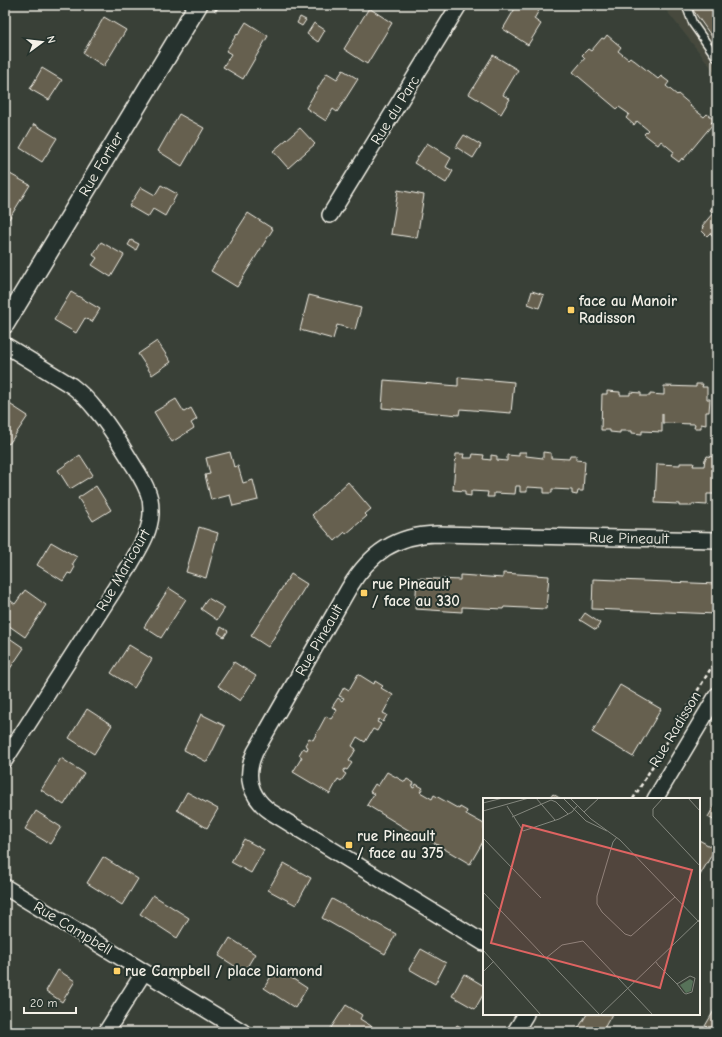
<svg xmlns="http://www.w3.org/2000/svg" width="722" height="1037" font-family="'Comic Neue',sans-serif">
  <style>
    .built { fill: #464a3e }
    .building { fill: #66604f; stroke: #f4f1e8 }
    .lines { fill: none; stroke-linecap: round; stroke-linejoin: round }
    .service-casing { stroke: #f4f1e8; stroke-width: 10 }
    .minor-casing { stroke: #f4f1e8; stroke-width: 18 }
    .tertiary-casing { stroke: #f4f1e8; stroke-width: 21 }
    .path { stroke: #f4f1e8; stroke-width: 2.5; stroke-dasharray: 4 3; stroke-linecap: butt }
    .service { stroke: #26332d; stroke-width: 7 }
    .minor { stroke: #26332d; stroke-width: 15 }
    .tertiary { stroke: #26332d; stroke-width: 18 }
    .poi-dot { fill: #ffd166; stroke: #26332d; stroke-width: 1.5 }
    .labels { text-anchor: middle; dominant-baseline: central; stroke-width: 4; stroke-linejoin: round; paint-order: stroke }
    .street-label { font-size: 15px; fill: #f4f1e8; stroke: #26332d }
    .poi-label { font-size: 15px; font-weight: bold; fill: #f4f1e8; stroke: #26332d; text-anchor: start }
    .inset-road { fill: none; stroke: #84877e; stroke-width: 1 }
    .view { fill: #df6462; fill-opacity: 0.15; stroke: #df6462; stroke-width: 2 }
    .inset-edge { fill: none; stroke: #f4f1e8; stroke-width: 2 }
  </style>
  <rect width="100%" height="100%" fill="#394037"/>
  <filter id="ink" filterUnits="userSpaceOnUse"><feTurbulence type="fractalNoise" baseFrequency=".025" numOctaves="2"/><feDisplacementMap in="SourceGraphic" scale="8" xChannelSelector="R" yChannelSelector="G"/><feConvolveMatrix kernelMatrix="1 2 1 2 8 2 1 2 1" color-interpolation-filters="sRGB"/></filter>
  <g filter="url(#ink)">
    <path class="built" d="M662,5h55v70z"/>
    <path class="building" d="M517,5h25l-8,14 7,5 -13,21 -25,-16z
      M700,5h17v39l-24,-34z
      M369,8l23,15 -25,41 -23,-15z
      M104,17l22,13 -22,36 -21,-13z
      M300,17l6,3 -4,6 -5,-3z
      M246,22l22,14 -25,43 -20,-12 8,-13 -5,-3 11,-17 1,1z
      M314,23l11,7 -7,12 -11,-8z
      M607,35l14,12 -3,4 10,8 2,-2 28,22 3,-3 8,6 -3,4 11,9 1,-1 13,11 -1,1 14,11 3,-3 7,6 -3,3 1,2 -29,35 -1,-2 -3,4 -8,-6 3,-4 -13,-11 -3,4 -14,-11 4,-4 -11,-9 -3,4 -8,-7 3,-4 -10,-7 -2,2 -44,-37 12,-14 -3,-3 6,-6 3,2 11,-13 2,1z
      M493,55l25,15 -15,25 7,4 -9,15 -32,-20z
      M42,68l20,12 -13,20 -19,-11z
      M343,70l15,9 -21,33 -4,-3 -7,12 -20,-13 21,-35 10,6z
      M179,114l25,14 -22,38 -24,-15z
      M34,124l23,14 -15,24 -22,-14z
      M300,128l15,16 -27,24 -15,-17z
      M464,135l17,10 -8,13 -17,-11z
      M427,143l24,15 -5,9 7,4 -7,12 -32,-20z
      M10,174l20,11 -21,34 -4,-3v-34z
      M161,185l16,9 -12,22 -12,-7 -5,8 -19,-11 12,-19 14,8z
      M398,190l26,5 -7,43 -26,-4z
      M715,204l2,1v34l-7,-6 -3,3 -6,-6 3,-3 -2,-1 11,-13 -3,-3z
      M248,213l25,16 -36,58 -26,-16z
      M131,240l8,4 -3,6 -8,-5z
      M101,242l23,13 -13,22 -19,-12 5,-7 -4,-3z
      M532,291l12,4 -5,13 -11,-4z
      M71,292l29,17 -8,13 -7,-4 -9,15 -22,-13z
      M309,295l52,13 -6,22 -18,-5 -4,14 -33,-9z
      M157,341l14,21 -19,13 -14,-21z
      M458,377l56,5 -3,31 -51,-4 -1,6 -77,-7 2,-28 74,6z
      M696,384h7l-1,3h5v12h3l-1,13h-3v13l-5,-1v4h-7l1,-4 -32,-1v-9h-1v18l-20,-1v3l-10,-1v-2h-12v2l-10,-1v-2h-9l1,-36h5v-3l13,1v3h10v-3l11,1v3h9v-2l14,1v-9l32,1z
      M176,399l8,13 7,-4 6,11 -6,4 3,5 -22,14 -18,-30z
      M8,403l20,13 -19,28 -4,-3v-33z
      M230,452l4,15 4,-1 5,17 10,-3 5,20 -25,6 -3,-11 -19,5 -6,-25 5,-1 -4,-16z
      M519,452h7v4l17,2v-6l8,1v5l18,1 1,-4h6v5l9,1 -2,30h-5l-1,4 -5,-1v-4l-20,-1v4h-8v-5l-17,-1v5h-7v-6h-4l-1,8 -21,-1v4h-7l1,-5 -17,-1v5l-6,-1v-4l-12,-1 3,-36h8l-1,4h9l1,-4 11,1 -1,4 8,1v-5l6,1v4l10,1v-6l12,1z
      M80,455l13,20 -23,14 -12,-19z
      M707,456l8,1v2h2v35h-10v11l-15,-1v2h-13v-2l-24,-1 2,-39 23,1v-2h14l-1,3h11l1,-7h1z
      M348,482l23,27 -6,5 2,2 -21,18 -1,-2 -10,9 -23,-26z
      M96,486l15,24 -18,11 -15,-23z
      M199,527l19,6 -12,45 -20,-6z
      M51,542l26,15 -5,8 3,2 -4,7 -3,-1 -5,8 -26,-16z
      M503,573l46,3 -3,33 -42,-2 -1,2 -41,-2v5l-47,-3 2,-31 43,2v-5l43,3z
      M291,574l16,10 -39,63 -17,-11z
      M593,579l124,5v30l-125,-5z
      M169,588l17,11 -25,39 -17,-11z
      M25,590l21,15 -21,32 -20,-14v-5l2,-3 -2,-2v-13l2,-2 8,6z
      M208,598l17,10 -8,12 -16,-11z
      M585,613l15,10 -4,7 -16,-10z
      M221,627l7,4 -4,6 -6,-4z
      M5,635l19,13 -19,28z
      M129,645l23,14 -18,29 -23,-15z
      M234,662l22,14 -16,25 -22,-15z
      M358,674l16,10 1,-3 8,5 -2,2 12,7 -10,18 4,2 -4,7 -4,-3 -2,3 4,2 -4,7 -4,-2 -8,13 -8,-5 -5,9 4,3 -7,12 3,2 -5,7 -2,-1 -2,3 3,2 -5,7 -3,-2 -8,15 -37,-22 9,-15 -3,-2 4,-7 4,2 1,-3 -3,-2 4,-7 4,2 13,-24 5,3 6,-9 -5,-3 6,-9 4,3 2,-3 -5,-2 5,-9 5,3z
      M620,685l41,24 -28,48 -41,-25z
      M87,709l25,16 -18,29 -25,-16z
      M201,714l24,12 -18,36 -23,-12z
      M61,758l23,15 -20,32 -23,-15z
      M387,772l18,10 2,-3 7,4 -2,4 2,1 2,-4 7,4 -3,4 12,7 2,-4 25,14 1,-2 7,4 -1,3 18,10v16l-14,24 -46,-27 -1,2 -56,-34 7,-11 -4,-2 5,-8 3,2z
      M187,792l31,17 -11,19 -30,-18z
      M553,794l8,5h-12z
      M717,801v21l-9,-5z
      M36,811l25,16 -11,17 -25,-15z
      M244,839l20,11 -13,23 -20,-11z
      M699,840l16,9 -16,28z
      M103,857l35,22 -16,26 -35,-22z
      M284,863l27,15 -15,27 -28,-15z
      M153,895l36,23 -12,20 -37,-24z
      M332,899l64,35 -11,20 -63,-36z
      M230,938l25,16 -11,18 -25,-16z
      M421,949l25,14 -11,21 -26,-15z
      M276,968l31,20 -12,20 -31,-20z
      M58,970l17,11 -13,21 -16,-11z
      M464,974l20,12v7l-9,16 -23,-13z
      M346,1005l16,10 -2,4 21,13h-49l-3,-1z
      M715,1009l2,1v22h-2l-10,-6z
      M587,1014h25l-10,18h-26z
      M457,1025l8,4 -2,3h-11z"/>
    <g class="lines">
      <g class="service-casing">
        <path id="service" d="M687,5v3l6,16 24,34"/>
      </g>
      <g class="minor-casing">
        <path id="minor" d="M330,215l129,-210
          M5,345l67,41c9,7 17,15 24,24 14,16 25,35 36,53 7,11 15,23 18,36 1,5 1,10 1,15 -1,19 -12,35 -21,51l-125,195
          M655,799l62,-104
          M5,887l238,145
          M484,943l-213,-131c-21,-15 -27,-36 -16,-60l94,-164c21,-35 47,-53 88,-54l280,6
          M106,1032l38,-60
          M515,1032l11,-18"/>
      </g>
      <g class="tertiary-casing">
        <path id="tertiary" d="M5,324l193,-319"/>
      </g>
      <path class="path" d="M215,11l4,-6
        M633,799l84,-141"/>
      <use href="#service" class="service"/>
      <use href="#minor" class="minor"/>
      <use href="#tertiary" class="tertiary"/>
    </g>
  </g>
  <g class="poi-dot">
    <rect x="567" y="306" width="8" height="8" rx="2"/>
    <rect x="360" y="589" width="8" height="8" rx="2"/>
    <rect x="345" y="841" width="8" height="8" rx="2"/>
    <rect x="113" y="967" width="8" height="8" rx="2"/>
  </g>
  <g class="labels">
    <g class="street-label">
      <text transform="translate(395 110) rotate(-58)">Rue du Parc</text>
      <text transform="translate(101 164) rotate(-59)">Rue Fortier</text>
      <text transform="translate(629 538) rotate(1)">Rue Pineault</text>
      <text transform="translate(123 570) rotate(-60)">Rue Maricourt</text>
      <text transform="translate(319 640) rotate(-60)">Rue Pineault</text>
      <text transform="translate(675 729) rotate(-59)">Rue Radisson</text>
      <text transform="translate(73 928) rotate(31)">Rue Campbell</text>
    </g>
    <g class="poi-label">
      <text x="579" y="301">face au Manoir<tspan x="579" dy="17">Radisson</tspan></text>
      <text x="372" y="584">rue Pineault<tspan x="372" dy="17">/ face au 330</tspan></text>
      <text x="357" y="836">rue Pineault<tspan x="357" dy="17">/ face au 375</tspan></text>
      <text x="125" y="971">rue Campbell / place Diamond</text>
    </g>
  </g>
  <g transform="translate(483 798)">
    <rect width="217" height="217" fill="#394037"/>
    <path d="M207,181l3,2 -2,10 -5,2 -6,-8z" fill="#577259"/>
    <path class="inset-road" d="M53,0l19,22M80,0l23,23 21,10M87,0l21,21 29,21 80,83M180,0l-10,11v7l47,50M205,0l12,13M0,5l20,-5M24,8l16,25 36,-12 13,-7 5,-6M0,13l46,-13M101,14l15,-14M29,19l39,-17 5,2 12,12M134,39l-4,5 -16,54v8l5,8 23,22 6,2 44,-39M0,40l58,60M0,94l117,123 100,-96M0,152l58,65M63,160l16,-13 21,-4 70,74M173,164l2,3 19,19 7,9 2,1 6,-2 3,-14 -5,-2 -13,8M0,174l11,-11"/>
    <path class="view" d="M40,27l169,45 -32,118 -169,-45z"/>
    <rect width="217" height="217" class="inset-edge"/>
  </g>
  <rect width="722" height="1037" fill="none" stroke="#26332d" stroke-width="20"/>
  <rect x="10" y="10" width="702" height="1017" fill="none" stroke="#f4f1e8" stroke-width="1.5" filter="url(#ink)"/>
  <g transform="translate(42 42) rotate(75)" stroke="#26332d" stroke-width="3" paint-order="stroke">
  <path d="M0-3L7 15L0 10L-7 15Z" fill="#f4f1e8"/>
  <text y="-6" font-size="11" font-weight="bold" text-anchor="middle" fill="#f4f1e8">N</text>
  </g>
  <path d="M24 1007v6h52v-6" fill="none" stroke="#f4f1e8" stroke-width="2"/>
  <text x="30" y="1007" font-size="12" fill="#f4f1e8" stroke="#26332d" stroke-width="3" paint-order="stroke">20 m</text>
</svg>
